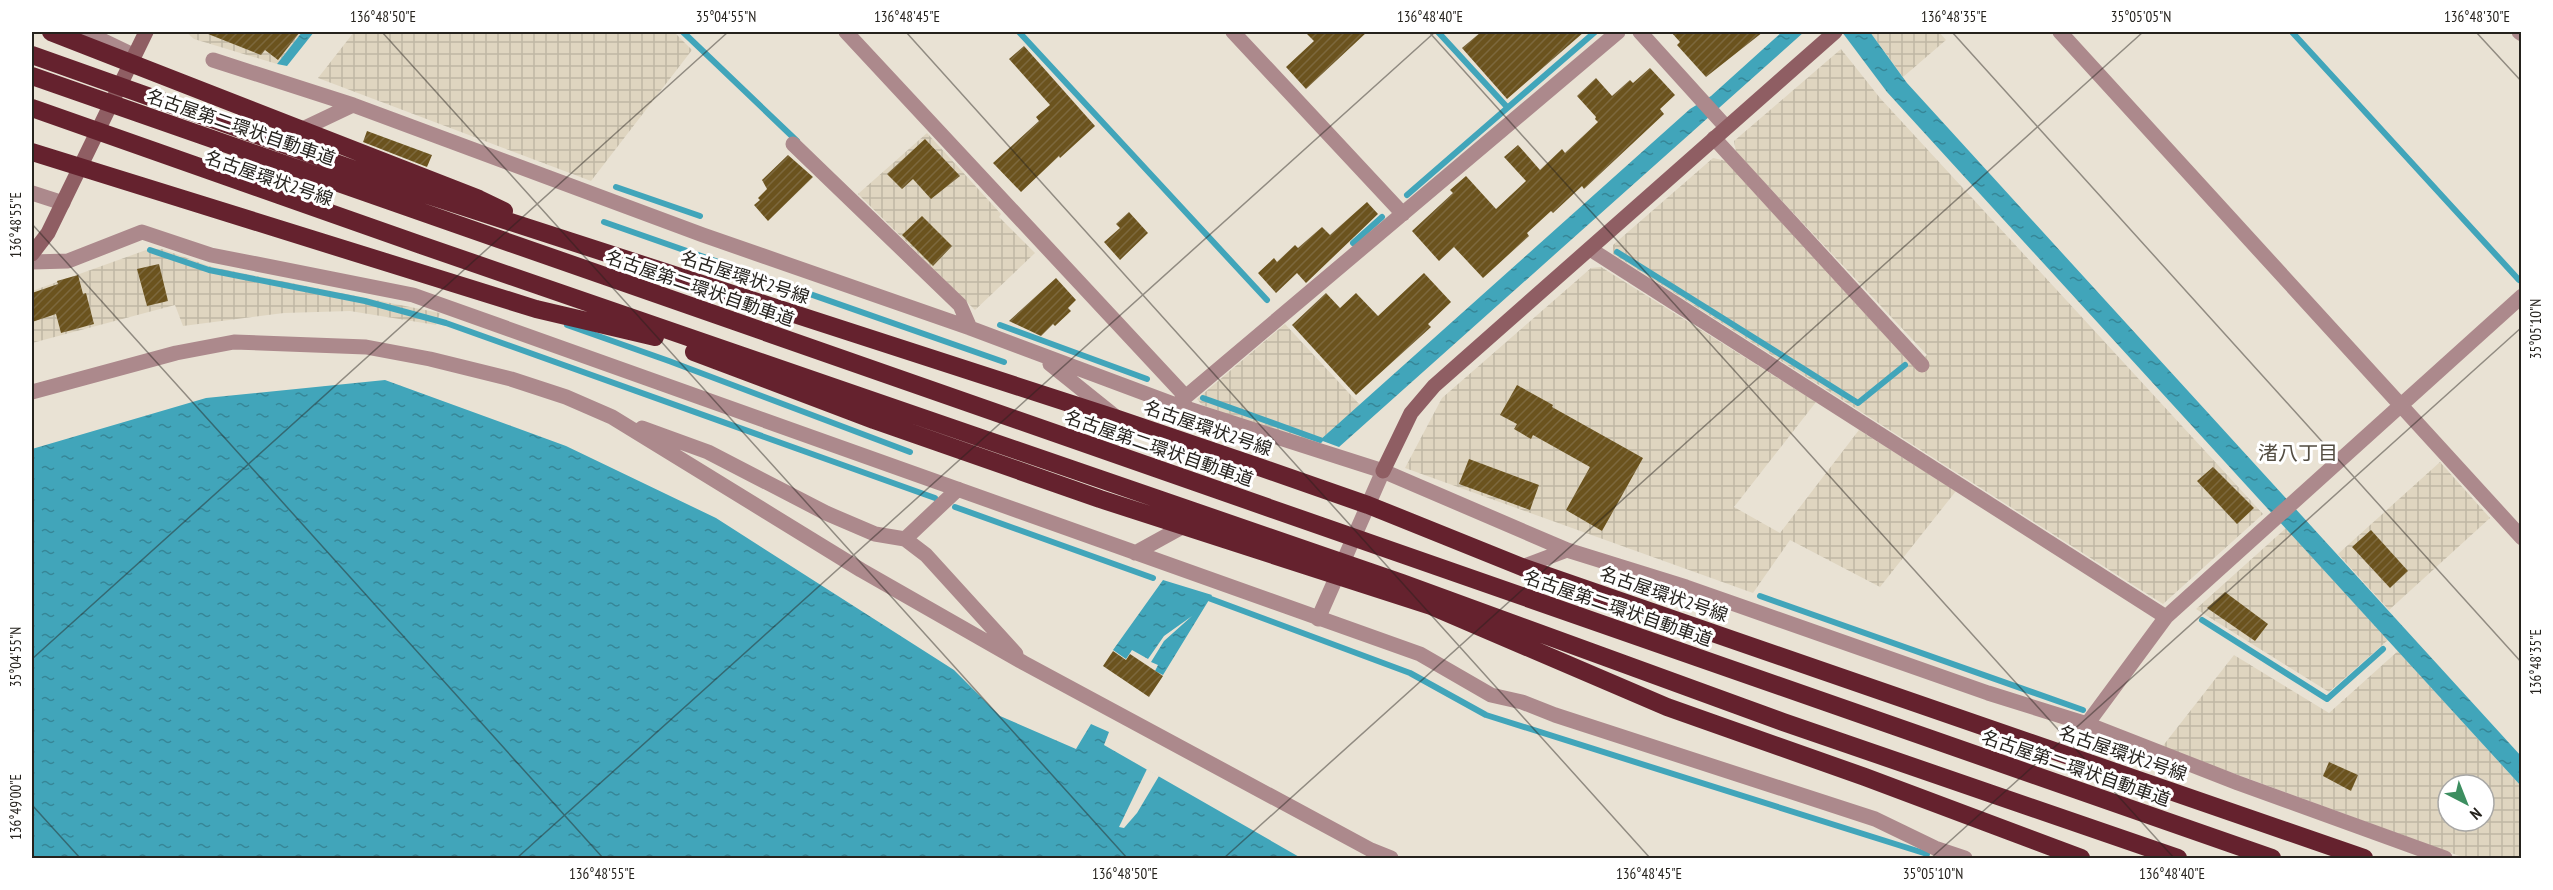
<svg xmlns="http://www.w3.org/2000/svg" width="2553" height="890" font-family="'PT Sans Narrow','Noto Sans JP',sans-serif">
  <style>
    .industrial { fill: url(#industrial-grid); fill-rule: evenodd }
    .water { fill: url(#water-ripples) }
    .pier { fill: #e9e2d4 }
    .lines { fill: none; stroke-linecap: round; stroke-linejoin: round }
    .stream { stroke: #41a5ba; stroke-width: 6 }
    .building { fill: url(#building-hatch) }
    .street { stroke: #ac898c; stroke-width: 15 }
    .secondary { stroke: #8f5e63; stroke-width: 15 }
    .highway { stroke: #65222e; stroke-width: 18 }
    .ticks { fill: none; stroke: #25221d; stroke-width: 1.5; stroke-opacity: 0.45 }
    .labels { text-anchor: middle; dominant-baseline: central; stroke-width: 6; stroke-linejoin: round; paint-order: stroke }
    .street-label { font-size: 18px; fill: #25221d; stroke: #fff }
    .neighbourhood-label { font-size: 20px; fill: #534d42; stroke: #fff }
    .neatline { fill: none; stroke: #25221d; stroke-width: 2 }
    .ticks-label { font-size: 15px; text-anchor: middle; fill: #25221d }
  </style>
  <defs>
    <pattern id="industrial-grid" width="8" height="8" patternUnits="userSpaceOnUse" patternTransform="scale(1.5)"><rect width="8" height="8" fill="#dfd5c0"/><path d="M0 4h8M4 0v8" fill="none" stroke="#bfb7a5"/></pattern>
    <pattern id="water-ripples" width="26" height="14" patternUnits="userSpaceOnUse" patternTransform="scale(1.5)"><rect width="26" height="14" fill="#41a5ba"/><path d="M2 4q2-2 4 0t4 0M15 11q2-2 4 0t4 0" fill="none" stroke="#368697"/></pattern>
    <pattern id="building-hatch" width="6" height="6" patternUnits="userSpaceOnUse" patternTransform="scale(1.5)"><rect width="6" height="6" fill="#6b531e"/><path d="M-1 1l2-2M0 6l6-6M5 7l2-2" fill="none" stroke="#7c683d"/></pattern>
  </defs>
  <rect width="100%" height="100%" fill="#e9e2d4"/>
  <path class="industrial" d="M186,32h116l-25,32 -83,-25z
    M354,32h320l18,18 -101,131 -273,-103z
    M1870,32h69l7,8 -43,37z
    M1841,49l39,49 383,416 -100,90 -550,-350v-9l100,-87 14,3 187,205 13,-11 -191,-203 -2,-11z
    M927,133l74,81 -2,3 36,36 -60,57 -117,-116z
    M149,249h13l50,18 228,46 -4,12 -86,-14 -66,2 -101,13 -8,-21 -143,38v-52z
    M1601,267l215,135 -82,105 46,26 79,-103 97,61 -76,96 -90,-47 -37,53 -348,-125 37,-70 149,-130z
    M1285,324l75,81 -46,40 -112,-40 -5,-6z
    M2440,462l50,56 -101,92 -51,-56z
    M2286,528l102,112 -59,52 -133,-83z
    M2398,651l123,135v72h-56l-303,-111 72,-92 95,58zM2448,785h36v36h-36z"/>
  <path class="water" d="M302,32h12l-27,34 -10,-2z
    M1782,32h22l-465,415 -19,-7 370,-331 21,-13z
    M1842,32h28l37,51 614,673v30l-634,-694z
    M385,380l181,66 150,72 238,152 46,46 76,33 15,-25 18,8 -5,13 197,113h-1269v-409l174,-51z
    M1163,580l49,15 -49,80 -8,-4 3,-6 -7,-3 13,-21 28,-25 -28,20 -16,23 -16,-9 -6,9 -13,-9z"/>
  <path class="pier" d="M1147,769l12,7 -22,37 -13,15 -5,-1z"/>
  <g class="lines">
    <path class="stream" d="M683,32l114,109
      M1019,32l248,268
      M1438,32l69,75
      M2292,32l227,248
      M616,187l84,29
      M1407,195l188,-163
      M604,222l400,140
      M1353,243l29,-26
      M150,250l59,20 156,31 81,22 489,175
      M1617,252l241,151 47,-38
      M567,325l102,36 241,91
      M1000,325l147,54
      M1203,398l117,42
      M955,507l198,71
      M1203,596l207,77 76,42 441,139
      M1760,596l323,114
      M2202,620l125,79 56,-50"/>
  </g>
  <path class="building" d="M203,32h97l-22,28 -13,-10 -4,5z
    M1305,32h62l-61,57 -20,-22 28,-26z
    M1481,32h103l-77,67 -45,-51z
    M1671,32h92l-57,45 -29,-32 3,-3z
    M1024,46l71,80 -35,32 -1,-2 -38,36 -28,-29 46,-42 -3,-4 14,-12 -41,-46z
    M1650,68l25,27 -15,14 4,5 -80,75 -2,-3 -29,27 -2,-2 -24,22 2,3 -46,42 -29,-31 -15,14 -27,-30 41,-38 -3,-3 16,-14 30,33 30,-28 -22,-24 14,-12 22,25 22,-21 3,4 33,-31 -3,-3 1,-2 -19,-21 19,-18 16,18 18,-16 3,3z
    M367,131l65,24 -5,12 -64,-25z
    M925,139l35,37 -29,23 -18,-20 -11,10 -15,-15z
    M788,155l25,22 -45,44 -14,-16 6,-5 -2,-2 9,-9 -5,-9z
    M1367,202l11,12 -72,69 -9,-10 -21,20 -18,-20 16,-15 3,4 18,-17 3,3 24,-21 8,8z
    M1129,212l19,21 -28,27 -16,-18 16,-14 -4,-4z
    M922,216l30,30 -19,20 -31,-31z
    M159,264l9,37 -21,5 -10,-37z
    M1424,273l27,29 -23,22 3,3 -75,68 -64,-70 34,-32 14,15 16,-15 22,23z
    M78,275l5,19 3,-1 8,31 -33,9 -5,-19 -24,8v-29l26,-9 -1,-3z
    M1056,278l20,22 -8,8 3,3 -16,15 -2,-2 -12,12 -32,-15z
    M1517,385l36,20 -1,2 91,51 -41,73 -36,-21 24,-43 -57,-32 -2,4 -17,-10 3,-5 -17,-9z
    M1469,459l70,26 -9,25 -71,-26z
    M2213,467l41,41 -17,16 -40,-43z
    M2371,530l37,41 -18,17 -38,-41z
    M2225,592l43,32 -13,17 -48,-33z
    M1113,651l13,9 4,-6 33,22 -14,21 -46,-31z
    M2329,762l29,13 -7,16 -28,-15z"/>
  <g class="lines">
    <path class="street" d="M85,32l48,23
      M846,32l340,365
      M1233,32l170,182
      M1640,32l86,95
      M2060,32l462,506
      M2519,32l3,2
      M213,60l140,45 350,130 267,93 206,77 207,66 184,79 119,37 302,106 99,31 151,59 207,75
      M1714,138l208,227
      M275,142l78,-37
      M793,144l167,161 10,23
      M32,193l31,10
      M1590,249l576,368
      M32,262l36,-1 74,-29 69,23 202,40 1007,359 71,41 31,7 33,13 320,104 60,29 30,10
      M1050,364l66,53
      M32,392l144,-39 58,-11 132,5 64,12 81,20 55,18 46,20 249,153 163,93 347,187 20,8
      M1176,405l442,-373
      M642,428l66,24 118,61 49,21 30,5 21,16 90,99
      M905,539l53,-50
      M1135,553l49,-27
      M1522,567l45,-17
      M1318,619l65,-148
      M2087,724l79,-107 356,-321"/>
    <path class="secondary" d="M32,254l16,-21 98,-201
      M1383,471l28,-58 23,-27 401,-354"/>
    <path class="highway" d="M51,32l428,167 25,12
      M32,55l374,133 712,231 144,49 106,37 154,62 842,291
      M32,76l2240,782
      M32,108l389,137 981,338 381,139 395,136
      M32,152l504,157 119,28
      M694,352l180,68 226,79 331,107 236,101 198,70 216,81"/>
  </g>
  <path class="ticks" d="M382,32l745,826M906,32l744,826M1429,32l745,826M1952,32l570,631M2476,32l46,50M32,224l571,634M32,659l696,-627M32,805l48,53M517,858l918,-826M1224,858l919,-826M1931,858l591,-531"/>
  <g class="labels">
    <g class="street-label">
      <text transform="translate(241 127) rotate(19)">名古屋第二環状自動車道</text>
      <text transform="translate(269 178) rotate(19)">名古屋環状2号線</text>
      <text transform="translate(745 277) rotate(18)">名古屋環状2号線</text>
      <text transform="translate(700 288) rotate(19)">名古屋第二環状自動車道</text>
      <text transform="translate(1208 428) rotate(19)">名古屋環状2号線</text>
      <text transform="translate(1159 448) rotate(19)">名古屋第二環状自動車道</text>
      <text transform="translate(1664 594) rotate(19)">名古屋環状2号線</text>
      <text transform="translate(1618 608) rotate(19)">名古屋第二環状自動車道</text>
      <text transform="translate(2123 753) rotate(19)">名古屋環状2号線</text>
      <text transform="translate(2076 768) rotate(19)">名古屋第二環状自動車道</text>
    </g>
    <g class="neighbourhood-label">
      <text x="2298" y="453">渚八丁目</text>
    </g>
  </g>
  <rect width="2553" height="890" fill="none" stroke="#ffffff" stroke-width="66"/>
  <g transform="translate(2466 803) rotate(138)"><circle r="28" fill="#ffffff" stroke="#a8a7a5" stroke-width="1.5"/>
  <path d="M0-4.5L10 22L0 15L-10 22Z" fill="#3c8e60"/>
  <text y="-9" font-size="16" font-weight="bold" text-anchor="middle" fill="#25221d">N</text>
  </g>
  <rect x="33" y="33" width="2487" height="824" class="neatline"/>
  <g class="ticks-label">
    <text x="383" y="22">136°48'50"E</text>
    <text x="726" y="22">35°04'55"N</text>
    <text x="907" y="22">136°48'45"E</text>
    <text x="1430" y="22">136°48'40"E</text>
    <text x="1954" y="22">136°48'35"E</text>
    <text x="2141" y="22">35°05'05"N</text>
    <text x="2477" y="22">136°48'30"E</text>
    <text transform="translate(16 225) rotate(-90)" y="5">136°48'55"E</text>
    <text transform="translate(2536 329) rotate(-90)" y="5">35°05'10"N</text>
    <text transform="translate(16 657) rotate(-90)" y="5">35°04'55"N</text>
    <text transform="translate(2536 662) rotate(-90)" y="5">136°48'35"E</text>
    <text transform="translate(16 807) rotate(-90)" y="5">136°49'00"E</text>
    <text x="602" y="879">136°48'55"E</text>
    <text x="1125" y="879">136°48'50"E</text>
    <text x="1649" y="879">136°48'45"E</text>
    <text x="1933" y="879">35°05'10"N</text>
    <text x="2172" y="879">136°48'40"E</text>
  </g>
</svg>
